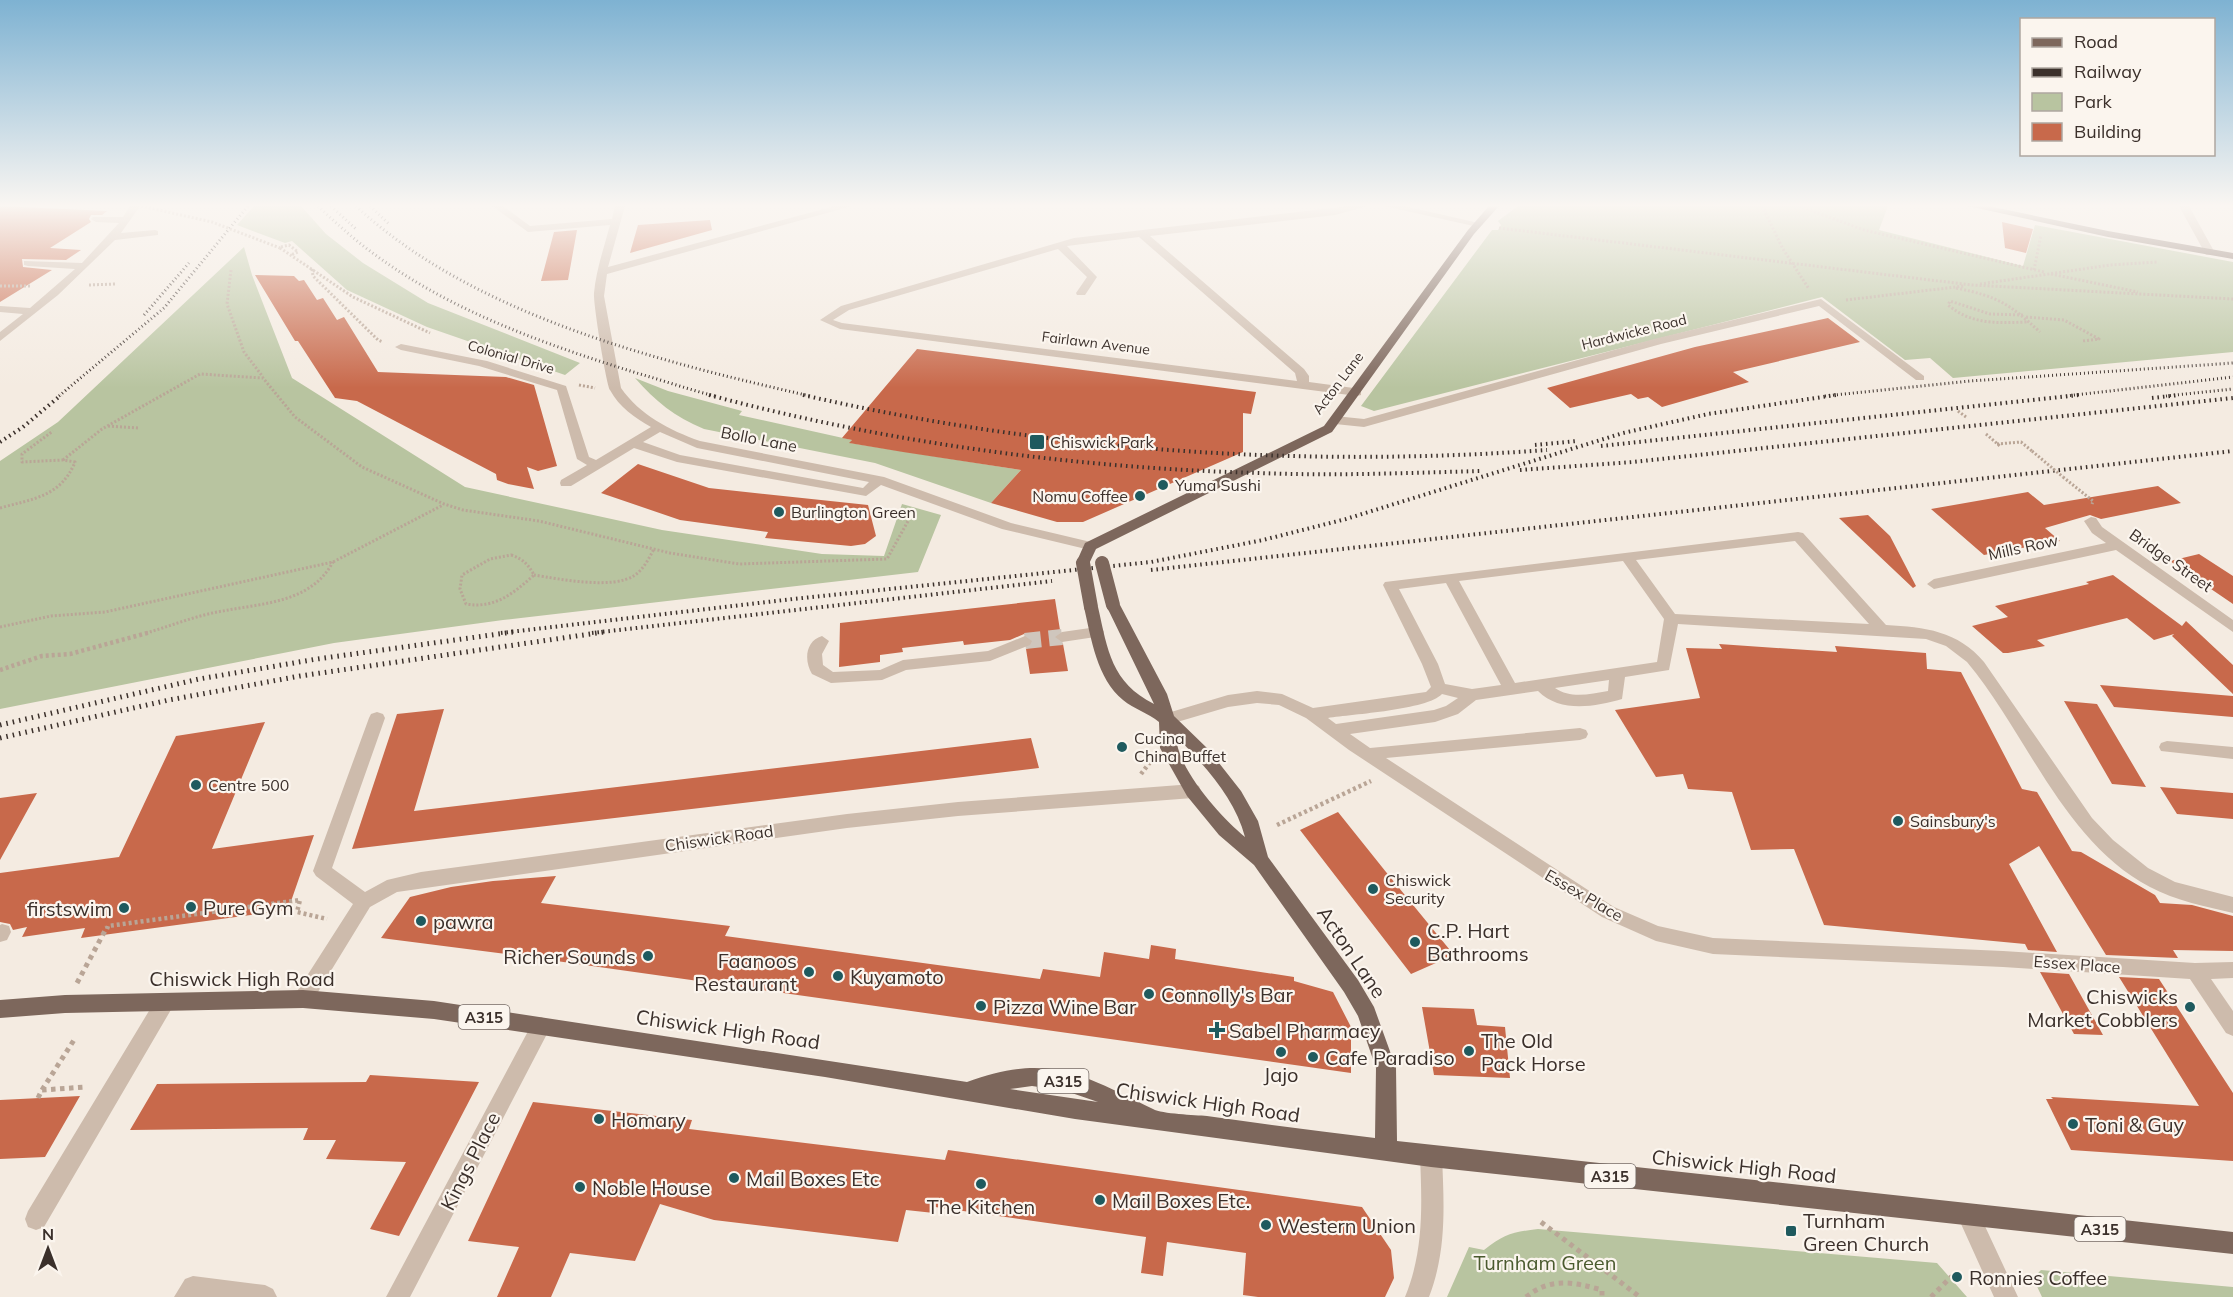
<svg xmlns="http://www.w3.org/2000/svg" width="2233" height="1297" font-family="Mulish,sans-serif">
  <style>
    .green { fill: #b8c4a0 }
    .building { fill: #c8694b }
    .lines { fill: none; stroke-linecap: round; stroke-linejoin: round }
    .minor-tunnel { stroke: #cfc6bd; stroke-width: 16; stroke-dasharray: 16 8; stroke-linecap: butt }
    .path-far2 { stroke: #b9a596; stroke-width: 3; stroke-dasharray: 2 2; stroke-linecap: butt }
    .path-far1 { stroke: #b9a596; stroke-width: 4.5; stroke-dasharray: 3 3; stroke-linecap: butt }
    .path { stroke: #b9a596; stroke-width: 5; stroke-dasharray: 4.5 4.5; stroke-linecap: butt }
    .minor { fill: #cdbbac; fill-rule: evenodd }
    .major { fill: #7d675c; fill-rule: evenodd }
    .rail-far2 { stroke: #3b302b; stroke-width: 3; stroke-dasharray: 1 3; stroke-linecap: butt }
    .rail-far1 { stroke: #3b302b; stroke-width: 4; stroke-dasharray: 1.5 4; stroke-linecap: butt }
    .rail { stroke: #3b302b; stroke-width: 5; stroke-dasharray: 1.5 5; stroke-linecap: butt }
    .path-bridge { stroke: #b9a596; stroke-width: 3; stroke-dasharray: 2 2; stroke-linecap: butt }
    .major-bridge { stroke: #7d675c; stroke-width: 14 }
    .poi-dot { fill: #1f5a5e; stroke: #fbf5ee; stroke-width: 2 }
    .labels { text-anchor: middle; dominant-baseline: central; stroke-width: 4.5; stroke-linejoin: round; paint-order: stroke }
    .far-street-label { font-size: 14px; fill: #3b302b; stroke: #fbf5ee }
    .shield { fill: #fbf5ee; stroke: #756b66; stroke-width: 1.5 }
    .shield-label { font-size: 15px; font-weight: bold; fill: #3b302b }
    .street-label { font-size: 16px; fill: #3b302b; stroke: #fbf5ee }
    .poi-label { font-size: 16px; fill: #3b302b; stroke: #fbf5ee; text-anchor: start }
    .near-poi-label { font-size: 20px; fill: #3b302b; stroke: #fbf5ee; text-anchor: start }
    .near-street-label { font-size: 20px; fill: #3b302b; stroke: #fbf5ee }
    .near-park-label { font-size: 20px; fill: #4a5a2e; stroke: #fbf5ee }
  </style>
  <rect width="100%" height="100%" fill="#f4ebe1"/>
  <path class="green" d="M254,206h47l25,28 37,29 65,40 152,60 -15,12 -138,-48 -80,-37 -55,-49 -7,2 -48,-18z
    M1518,206h370l-9,24 144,36 12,-41 198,37v90l-280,26 -23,-20 -25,2 -83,-63 -448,114 -13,-5 131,-176h6l3,-5 -3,-4z
    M244,247l8,28 40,103 173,109 197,43 160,24 62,2 18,-52 39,11 -23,57 -415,48 -169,23 -334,66v-248l58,-39z
    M635,378l33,13 74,20 -3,4 113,25 -2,3 171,27 -30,33 -116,-40 -171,-34c-29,-12 -49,-28 -69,-51z
    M1538,1229l399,34 30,34h-520l22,-50 15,3c20,-16 29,-18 54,-21z
    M2041,1270l192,17v10h-191l-9,-19z"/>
  <path class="building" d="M0,206l107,5 -5,4h-11l-2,4 2,3 -41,26 31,2 -15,10 -44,-1 1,8 29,3 -52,32z
    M710,220l2,10 -82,23 8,-28z
    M2002,222l31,7 -7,24 -21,-5z
    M577,230l-9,50 -27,1 13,-49z
    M255,275l39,1 5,5 5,-1 13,20 6,-2 14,22 7,-3 34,55 128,5 28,8 23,81 -19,5 -11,-4 7,22 -26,-5 -11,-4 -1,-6 -139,-73 -22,-3 -37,-57h-3z
    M1828,318l32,24 -127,30 16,10 -87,25 -14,-10 -10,2 -7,-5 -61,14 -23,-20 148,-41z
    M917,349l339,43 -5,22 -8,-1v39l-160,70h-26l-66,-19 30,-33 -118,-18 -54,-9 3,-3 -10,-2z
    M638,464l71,24 159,17 8,31 -11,8 -14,2 -86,-8 3,-6 -88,-12 -79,-27z
    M2158,486l23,17 -80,16 -11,-4 -45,13 15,13 -76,14 -53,-46 97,-17 16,13z
    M1868,515l22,21 26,50 -3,2 -74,-70z
    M2199,554l34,22v28l-63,-43z
    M2113,575l69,51 4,-5 47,44v29l-61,-58 2,-2 -20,6 -27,-22 -90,22 8,6 -37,7h-5l-31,-27 36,-9 -13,-11 94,-22 -3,-2z
    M1055,599l5,31 -7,7 10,7 5,27 -38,3 -4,-25 6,-3 2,-6 -10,-6 -14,6 -46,5 -1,-4 -61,7 1,4 -23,3v7l-41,5 1,-44z
    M1719,644l118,8 -2,-6 91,7 1,16 34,3 61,117 15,3 35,59 9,1 74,43 5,8 32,2 41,11v35l-60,-1 5,8 -72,-3 -67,-109 -30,18 48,88 -29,-2 -3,-6 -201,-19 -30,-76 -43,1 -19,-58 -44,-3 -5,-15 -27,3 -41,-67 85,-12 -14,-50 36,1z
    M2100,685l133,11v21l-119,-10z
    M2064,701l33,3 49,83 -34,-3z
    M444,709l-30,102 617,-73 8,30 -687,81 45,-135z
    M265,722l-53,127 102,-14 -26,75 -207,28 4,-10 -63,9 5,-10 -14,3 -3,-6 -10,-2v-49l119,-16 57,-121z
    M2160,787l73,6v26l-56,-5z
    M37,793l-37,67v-62z
    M1338,812l48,60 68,83 -43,19 -111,-144z
    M556,876l-15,27 189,23 -5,10 315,43 3,-10 57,8 4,-25 45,7 2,-14 25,4 -1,10 119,18v4l39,11 18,35v46l-830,-117 -140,-18 29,-41 41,-10 42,-6z
    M2040,972l29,2 34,61 -29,-1z
    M2119,977l40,2 74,114v68l-162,-11 -25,-51h7l-2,-2 148,9z
    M1422,1007l52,2 3,16 28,2 5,51 -76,-3z
    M370,1075l109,7 -80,154 -29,-7 36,-67 -80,-3 10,-19h-33l5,-12 -178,2 27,-46 209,-2z
    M80,1096l-35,61 -45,2v-59z
    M533,1102l159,18 -3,9 256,31 3,-10 414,57 29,43 3,28 -9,19h-127l-15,-2 3,-42 -79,-11 -4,34 -22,-3 5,-36 -211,-30 -1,6 -28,-3 -8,32 -184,-22 -54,-16 -25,57 -65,-8 -19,44h-54l22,-50 -51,-6z"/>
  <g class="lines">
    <path class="minor-tunnel" d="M1025,641l37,-4"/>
    <path class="path-far2" d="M1762,206l21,43 26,40
      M1799,206l65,24 180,42
      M1499,228l473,57 261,14
      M281,247l8,-2 9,7 -7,3
      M280,248l73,49 77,36
      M312,269l1,7 65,64 5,2
      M231,270l-4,34 17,48 19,25
      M2034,270l7,-35
      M2051,274l87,18
      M1980,284l130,-19 47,-3
      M89,285l26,-1
      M0,286h32
      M1956,288c43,9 52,15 84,44
      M1846,300l118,-14
      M2023,315l-33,-1 -40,-13 -2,4c24,20 50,18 79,17
      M2026,317l38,3 35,19 -17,2
      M579,385l16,3
      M1958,411l8,6
      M108,426l30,2
      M1986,434l15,13
      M1997,444l24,-2 11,9
      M63,460l39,-31 98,-55 63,4 32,39 67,50 82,37 19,6 76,11 131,32 69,11 148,-5 26,-47
      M2063,477l30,24 -1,3
      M0,508c32,-9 61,-11 75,-46l-12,-2 -41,2v-8l31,-23
      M511,555c12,4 17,9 23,20 -20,18 -39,34 -68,29l-6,-15 2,-14 28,-16z
      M534,575c25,4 80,15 101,0 9,-6 14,-17 19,-26
      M0,627l51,-11 54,-4 228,-50 110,-57
      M146,633c25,-7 51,-18 77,-22 40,-8 88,-8 110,-49"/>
    <path class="path-far1" d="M0,670l42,-14 28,-2 81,-22
      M1141,774l10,-13
      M1277,825l94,-44
      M107,929l1,-3 192,-26 -3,12 30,7"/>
    <path class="path" d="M77,983l30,-56
      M42,1090l32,-50
      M38,1098l4,-8 44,-3
      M1541,1222l99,75
      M1526,1297c25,-20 47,-15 76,-7v7
      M1931,1297l20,-20h4"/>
    <path class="minor" d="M130,206h10l-19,27 34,-3 3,1v4l-43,5 -57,55 -58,46v-9l23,-18 -23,-2v-6l30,2 45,-39 -47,-3 -4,-1v-4l58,2 37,-40 -23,-1 -5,-3 2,-2h30z
      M492,206h11l27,20 82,-7 3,-13h10l-17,61 227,-61h17l-245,68 -3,22 17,92c19,27 48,42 79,53l184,36 127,46 84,20 2,3 -7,4 -88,-21 -121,-44 -15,11 -189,-34 -43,-14 -63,38h-10l-1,-3 1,-3 26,-15 -10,-6 -20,-69 -78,-24 -78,-16 -6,-3 6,-3 86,17 79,25 23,71 7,3 55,-33c-16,-9 -32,-20 -41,-37 -4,-8 -17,-87 -16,-97 2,-23 10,-45 16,-68l-82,7zM660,432l37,16 172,34 -6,6 -183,-33 -37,-13z
      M1349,206h19l-33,9 -185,21 154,133 5,7v6l52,7v6l-4,1 -517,-67 -20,-9 21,-14 233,-68zM1139,237l156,136 2,8 -455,-58 -9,-3 16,-10 209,-61 29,28 -11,16 1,2h8l12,-18 -30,-31z
      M1384,206h20l79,18 -5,3z
      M2179,206h10l26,47 -1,2h-8z
      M1821,299l103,77v4h-8l-97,-74 -158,38 -297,83 -29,-3 -6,-4 6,-4 29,3 290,-80z
      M2091,517l5,1 6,9 131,93v12l-117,-82 -182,39 -7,-5 7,-5 172,-36 -14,-10 -8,-12z
      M1798,532l5,1 83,92c39,2 72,6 98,37l108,156 21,22 35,28 27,14 58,15v16c-28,-7 -57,-12 -83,-26 -86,-45 -123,-153 -183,-225l-21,-16 -20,-7 -248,-15 -9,46 -44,7 -3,22c-28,8 -62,14 -84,-8l-62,9 -18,14 -23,8 -85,12 20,14 210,-20 6,2 2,4 -2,4 -6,2 -194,18 228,149 44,19 55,12 290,13 192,12 38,-1v16l-22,1 22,32v25l-7,-3 -36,-54 -187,-12 -290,-13 -57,-13 -54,-24 -253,-167 -43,-32 -27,-13 -22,-2 -29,4 -61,18 -6,-2 -2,-4 2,-4 67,-20 29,-4 25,3 31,14 113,-16 5,-5 -9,-23 -39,-79 2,-3zM1795,541l74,83 -194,-10 -39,-54zM1623,561l41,58 -7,43 -142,21 -56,-102zM1446,583l55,102 -29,4 -27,-5 -7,-20 -39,-75zM1609,680l-1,11c-18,3 -37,8 -53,-3zM1442,694l16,4 -12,8 -12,4 -98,14 -8,-6c25,-4 99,-8 114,-24z
      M1097,627l5,1 2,4 -2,4 -40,6 -7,-5 7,-5z
      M822,636l7,5 -7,13 1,11 10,7 47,-2 23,-10 85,-9 37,-15 7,5 -2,4 -40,16 -84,9 -24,10 -51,3 -19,-9c-8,-13 -7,-33 10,-38z
      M377,712l6,2 2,4 -53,150 33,24 22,-12 34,-8 426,-58 111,-12 235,-18 6,2 2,5 -2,5 -6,2 -235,18 -111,12 -450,64 -27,15 -60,98 -7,3 -7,-3 -3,-6 3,-6 57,-89 -37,-28 -3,-5 56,-153 2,-4z
      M2167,741l66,6v12l-72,-8 -2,-4 2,-4z
      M2,924l7,2 2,6 -4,8 -7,2v-17z
      M165,993l7,3 3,6 -3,6 -128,219 -8,3 -8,-3 -3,-8 3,-8 130,-215z
      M541,1017l7,3 3,6 -3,6 -138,265h-24l148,-277z
      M1431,1145l8,4 3,7c2,49 5,94 -13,141h-24c19,-46 17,-92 15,-141l3,-7z
      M1968,1204l8,3 42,90h-24l-37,-82 3,-8z
      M193,1276l72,9 8,4 4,8h-103l11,-18z"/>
    <path class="major" d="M1489,206h10l-25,28 -142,198 -236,117 -8,17h-10l-2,-3 9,-20 239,-117 144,-196z
      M1968,206h20l120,25 125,22v6l-125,-22z
      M1113,600l7,5 47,89 7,22 34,33 33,42 17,30 10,36 90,123 16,27 22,61 1,73 836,91v22l-802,-87 -356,-48 -250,-42 -391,-58 -131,-11 -238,5 -65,5v-18l65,-5 238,-5 131,11 533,81c82,-30 115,-7 186,27 9,5 42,6 54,7 56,8 112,15 168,22l1,-70 -18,-52 -14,-24 -90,-127 -35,-30 -32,-39 -27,-48 -1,-26c-11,-9 -25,-13 -36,-22 -26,-21 -32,-62 -39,-93l7,-5 7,5c10,44 13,75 56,97l-48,-99zM1176,736c28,29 59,62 69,101 -24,-20 -68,-68 -69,-101zM1032,1086l34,5 32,11 -88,-13z"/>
    <path class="rail-far2" d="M318,206c20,19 40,37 63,53 77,55 169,87 259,115 25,7 50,16 75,22
      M331,206l26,24
      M356,206c117,109 301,155 454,190
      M370,206l19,18
      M144,315l45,-52
      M59,396l105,-88 84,-102
      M1825,396l145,-15 263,-18
      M2066,396l167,-19
      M2166,396l67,-7"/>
    <path class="rail-far1" d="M709,395c180,48 365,73 550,78 74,3 148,0 222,-2
      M803,395c244,56 495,73 744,55
      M2152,398l27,-3
      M0,442l23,-15 38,-32
      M1535,445l42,-4
      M1601,446l478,-51
      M1520,470l113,-8 600,-64
      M1151,570l1082,-119
      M501,633l292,-34 358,-37 112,-22 83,-21 277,-86 85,-19 128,-19
      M592,633l460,-52"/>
    <path class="rail" d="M0,725l199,-46 118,-20 196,-27
      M0,738l169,-38 131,-24 304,-44"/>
    <path class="path-bridge" d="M141,206l71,16 68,26
      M2032,451l31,26"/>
    <path class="major-bridge" d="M1083,563l8,44
      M1102,563l11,42"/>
  </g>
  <linearGradient id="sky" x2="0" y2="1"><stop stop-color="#7eb2d2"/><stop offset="0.53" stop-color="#faf6f2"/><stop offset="1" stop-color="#faf6f2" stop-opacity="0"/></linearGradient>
  <rect width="2233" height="388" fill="url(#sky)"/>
  <g class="poi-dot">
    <rect x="1029" y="434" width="16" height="16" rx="3"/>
    <circle cx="1163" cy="485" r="6"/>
    <circle cx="1140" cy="496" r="6"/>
    <circle cx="779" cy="512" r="6"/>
    <circle cx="1122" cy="747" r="6"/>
    <circle cx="196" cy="785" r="6"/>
    <circle cx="1898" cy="821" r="6"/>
    <circle cx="1373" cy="889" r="6"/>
    <circle cx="191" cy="907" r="6"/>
    <circle cx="124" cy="908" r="6"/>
    <circle cx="421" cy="921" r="6"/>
    <circle cx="1415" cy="942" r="6"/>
    <circle cx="648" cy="956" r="6"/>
    <circle cx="809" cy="972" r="6"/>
    <circle cx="838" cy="976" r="6"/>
    <circle cx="1149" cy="994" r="6"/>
    <circle cx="981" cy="1006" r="6"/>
    <circle cx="2190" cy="1007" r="6"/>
    <path d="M1214 1021h6v6h6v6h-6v6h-6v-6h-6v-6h6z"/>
    <circle cx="1469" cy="1051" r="6"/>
    <circle cx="1281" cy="1052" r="6"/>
    <circle cx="1313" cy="1057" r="6"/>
    <circle cx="599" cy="1119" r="6"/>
    <circle cx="2073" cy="1124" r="6"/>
    <circle cx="734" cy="1178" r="6"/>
    <circle cx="981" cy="1184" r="6"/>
    <circle cx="580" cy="1187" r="6"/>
    <circle cx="1100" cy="1200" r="6"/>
    <circle cx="1266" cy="1225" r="6"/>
    <rect x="1785" y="1225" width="12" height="12" rx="3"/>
    <circle cx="1957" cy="1277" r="6"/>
  </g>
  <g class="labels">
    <g class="far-street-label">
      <text transform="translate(1634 332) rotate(-14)">Hardwicke Road</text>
      <text transform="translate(1096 343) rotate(7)">Fairlawn Avenue</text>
      <text transform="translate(511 357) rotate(16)">Colonial Drive</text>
      <text transform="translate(1338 383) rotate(-53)">Acton Lane</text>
    </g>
    <g class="shield">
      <rect x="458.5" y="1005" width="51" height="24" rx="4.5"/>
      <rect x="1037.5" y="1069" width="51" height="24" rx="4.5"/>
      <rect x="1584.5" y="1164" width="51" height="24" rx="4.5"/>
      <rect x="2074.5" y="1217" width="51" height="24" rx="4.5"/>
    </g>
    <g class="shield-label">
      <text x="484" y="1017">A315</text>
      <text x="1063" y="1081">A315</text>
      <text x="1610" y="1176">A315</text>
      <text x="2100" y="1229">A315</text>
    </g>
    <g class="street-label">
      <text transform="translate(759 439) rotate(11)">Bollo Lane</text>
      <text transform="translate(2023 547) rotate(-12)">Mills Row</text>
      <text transform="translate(2171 560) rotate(35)">Bridge Street</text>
      <text transform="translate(719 838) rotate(-8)">Chiswick Road</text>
      <text transform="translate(1584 895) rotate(30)">Essex Place</text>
      <text transform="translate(2077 964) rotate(4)">Essex Place</text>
    </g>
    <g class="poi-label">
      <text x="1050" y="442">Chiswick Park</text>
      <text x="1175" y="485">Yuma Sushi</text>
      <text x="1128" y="496" text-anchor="end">Nomu Coffee</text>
      <text x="791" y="512">Burlington Green</text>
      <text x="1134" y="738">Cucina<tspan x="1134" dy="18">China Buffet</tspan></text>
      <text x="208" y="785">Centre 500</text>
      <text x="1910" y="821">Sainsbury's</text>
      <text x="1385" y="880">Chiswick<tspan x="1385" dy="18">Security</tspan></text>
    </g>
    <g class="near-poi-label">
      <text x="203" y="907">Pure Gym</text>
      <text x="112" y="908" text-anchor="end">firstswim</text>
      <text x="433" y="921">pawra</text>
      <text x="1427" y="930">C.P. Hart<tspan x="1427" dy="23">Bathrooms</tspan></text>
      <text x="636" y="956" text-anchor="end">Richer Sounds</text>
      <text x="797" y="960" text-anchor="end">Faanoos<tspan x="797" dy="23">Restaurant</tspan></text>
      <text x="850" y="976">Kuyamoto</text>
      <text x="1161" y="994">Connolly's Bar</text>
      <text x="2178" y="996" text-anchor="end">Chiswicks<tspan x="2178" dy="23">Market Cobblers</tspan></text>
      <text x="993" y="1006">Pizza Wine Bar</text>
      <text x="1229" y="1030">Sabel Pharmacy</text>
      <text x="1481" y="1040">The Old<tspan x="1481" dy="23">Pack Horse</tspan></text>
      <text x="1325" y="1057">Cafe Paradiso</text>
      <text x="1281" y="1074" text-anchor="middle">Jajo</text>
      <text x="611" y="1119">Homary</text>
      <text x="2085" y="1124">Toni &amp; Guy</text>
      <text x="746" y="1178">Mail Boxes Etc</text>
      <text x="592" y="1187">Noble House</text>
      <text x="1112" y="1200">Mail Boxes Etc.</text>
      <text x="981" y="1206" text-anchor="middle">The Kitchen</text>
      <text x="1803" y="1220">Turnham<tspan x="1803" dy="23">Green Church</tspan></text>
      <text x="1278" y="1225">Western Union</text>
      <text x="1969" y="1277">Ronnies Coffee</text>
    </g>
    <g class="near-street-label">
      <text transform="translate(1352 952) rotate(56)">Acton Lane</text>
      <text x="242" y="978">Chiswick High Road</text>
      <text transform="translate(728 1029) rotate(8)">Chiswick High Road</text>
      <text transform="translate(1208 1102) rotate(8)">Chiswick High Road</text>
      <text transform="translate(470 1161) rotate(-63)">Kings Place</text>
      <text transform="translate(1744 1166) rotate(6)">Chiswick High Road</text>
    </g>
    <g class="near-park-label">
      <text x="1545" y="1262">Turnham Green</text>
    </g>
  </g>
  <rect x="2020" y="18" width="195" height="138" fill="#fbf5ee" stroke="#aea6a0" stroke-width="1.5"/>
  <rect x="2032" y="38" width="30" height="9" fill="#7d675c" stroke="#aea6a0" stroke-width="1.5"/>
  <text x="2074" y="48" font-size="18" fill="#3b302b">Road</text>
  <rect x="2032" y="68" width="30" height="9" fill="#3b302b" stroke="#aea6a0" stroke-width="1.5"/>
  <text x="2074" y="78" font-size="18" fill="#3b302b">Railway</text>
  <rect x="2032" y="93" width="30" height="18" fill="#b8c4a0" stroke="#aea6a0" stroke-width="1.5"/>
  <text x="2074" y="108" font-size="18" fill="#3b302b">Park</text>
  <rect x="2032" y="123" width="30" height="18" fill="#c8694b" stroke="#aea6a0" stroke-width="1.5"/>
  <text x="2074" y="138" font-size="18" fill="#3b302b">Building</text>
  <g transform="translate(48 1249)" stroke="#fbf5ee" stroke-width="4.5" paint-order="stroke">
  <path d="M0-4.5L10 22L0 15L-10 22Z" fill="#3b302b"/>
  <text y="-9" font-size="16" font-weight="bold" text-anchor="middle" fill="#3b302b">N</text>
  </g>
</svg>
